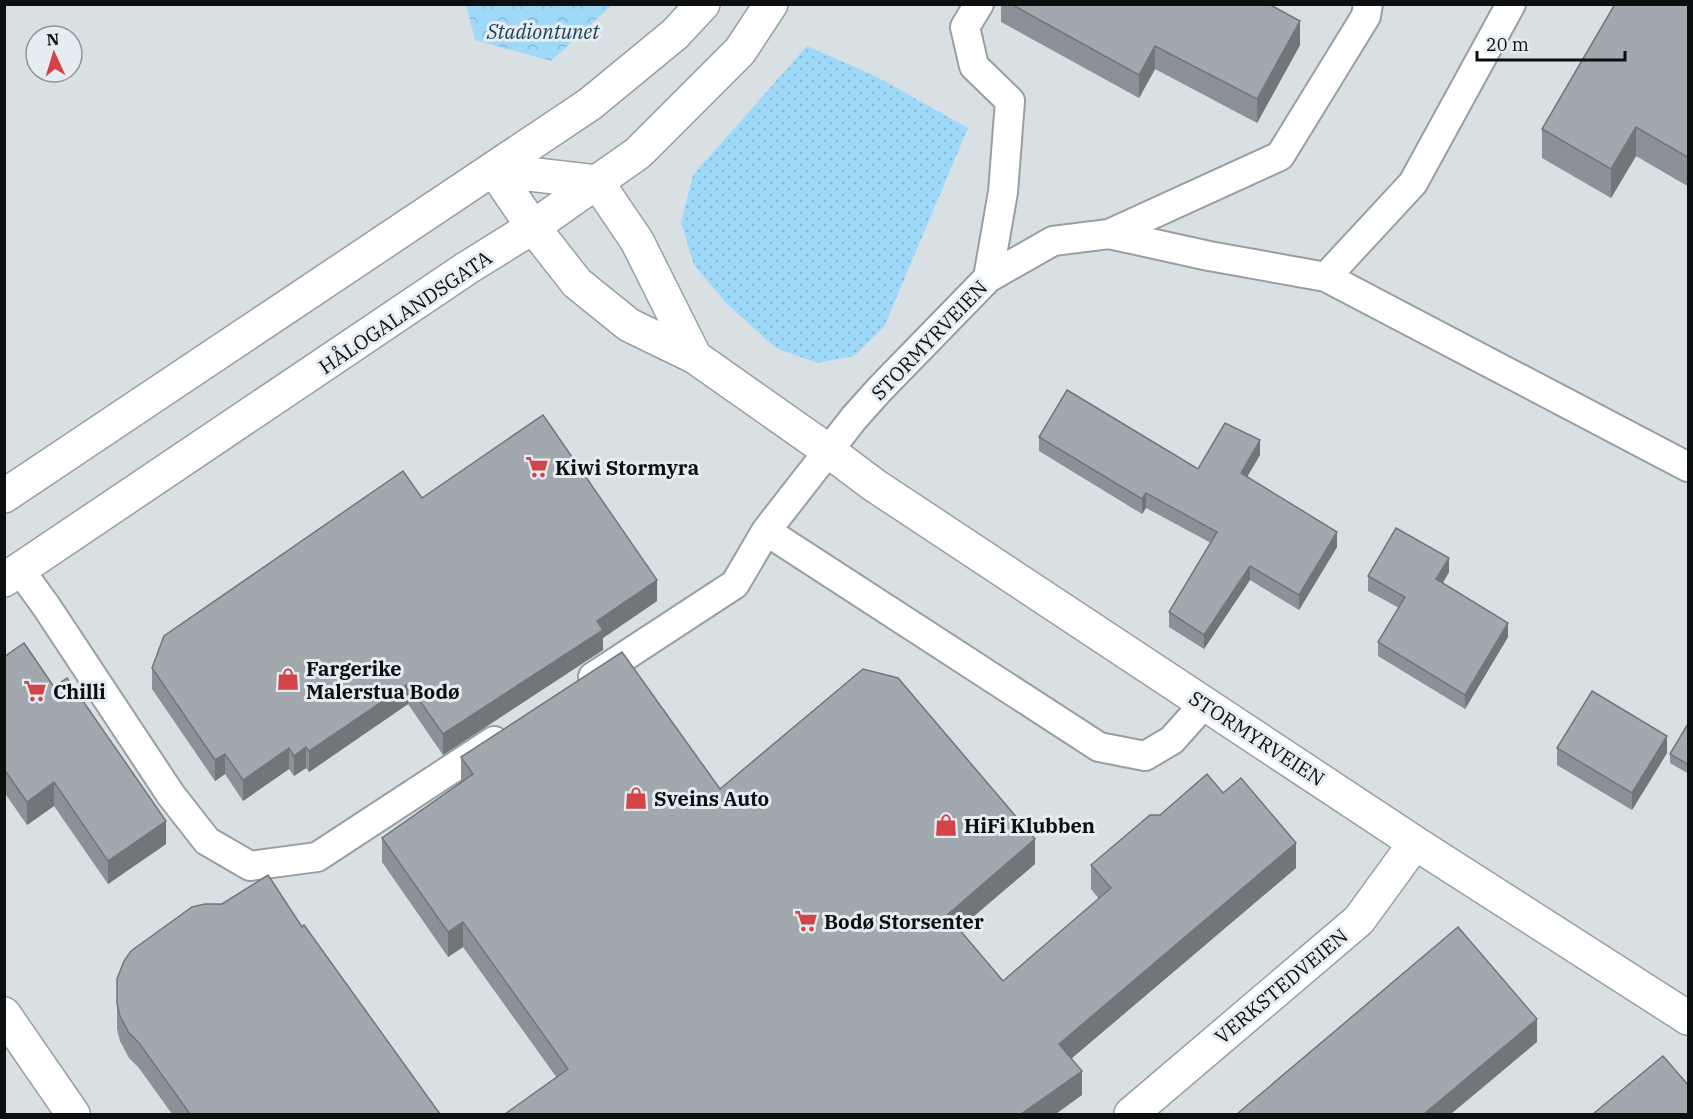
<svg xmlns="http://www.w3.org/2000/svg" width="1693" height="1119" font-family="'IBM Plex Serif',serif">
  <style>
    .grass { fill: url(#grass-dots) }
    .park { fill: url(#park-crowns) }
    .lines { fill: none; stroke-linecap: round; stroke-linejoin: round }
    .lane-casing { stroke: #989fa3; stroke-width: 32 }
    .street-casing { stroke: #989fa3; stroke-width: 36 }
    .secondary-casing { stroke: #989fa3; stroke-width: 36 }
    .lane { stroke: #fff; stroke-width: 28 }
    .street { stroke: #fff; stroke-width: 33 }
    .secondary { stroke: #fff; stroke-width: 33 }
    .wall { fill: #8b9196 }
    .shaded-wall { fill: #71767a }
    .building { fill: #a2a9ae; stroke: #71767a; stroke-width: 1.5 }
    .labels { text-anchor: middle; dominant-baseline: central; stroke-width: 6; stroke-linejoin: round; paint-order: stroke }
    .park-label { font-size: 20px; font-style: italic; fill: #1e4457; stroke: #e6edf2 }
    .street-label { font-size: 20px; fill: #0c0f10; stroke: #e6edf2 }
    .poi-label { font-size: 20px; font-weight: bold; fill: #0c0f10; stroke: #e6edf2; text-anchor: start }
  </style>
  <defs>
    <pattern id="grass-dots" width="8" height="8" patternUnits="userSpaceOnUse" patternTransform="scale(1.5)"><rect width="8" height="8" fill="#9fd9f9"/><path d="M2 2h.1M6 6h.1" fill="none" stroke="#88b9d4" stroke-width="1.8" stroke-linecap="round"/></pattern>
    <pattern id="park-crowns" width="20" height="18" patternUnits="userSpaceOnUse" patternTransform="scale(1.5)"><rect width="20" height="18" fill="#9fd9f9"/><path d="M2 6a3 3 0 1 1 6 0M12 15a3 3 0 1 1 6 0" fill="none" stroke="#88b9d4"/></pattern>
  </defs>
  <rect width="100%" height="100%" fill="#d8e0e4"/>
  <path class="grass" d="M807,46l68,30 93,52 -84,199 -30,29 -37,7 -41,-15 -50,-45 -32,-38 -13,-43 12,-47z"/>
  <path class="park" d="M466,5v-1l146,1 -61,56 -76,-21z"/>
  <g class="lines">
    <g class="lane-casing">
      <path id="lane" d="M979,4l-14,23 9,39 36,35 -7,91 -15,86
        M1109,234l171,-78 86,-140 2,-12
        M1326,277l87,-94 98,-179
        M766,531l333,216 46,9 27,-16 32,-36
        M20,570l26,36 125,189 36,46 43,25 67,-9 177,-116
        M593,677l142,-93 31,-53 88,-113 25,-28 109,-112 65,-37 56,-7 100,22 117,21 362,190"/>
    </g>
    <g class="street-casing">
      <path id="street" d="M494,170l39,57 44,56 52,42 66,32 135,95 44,33 541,358 273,175
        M494,170l103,12 40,59 58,116
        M1131,1114l228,-194 56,-77"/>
    </g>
    <g class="secondary-casing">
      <path id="secondary" d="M4,496l586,-392 85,-70 28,-30
        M4,580l463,-312 66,-41 105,-74 102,-102 31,-47
        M4,1014l69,100"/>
    </g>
    <use href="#lane" class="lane"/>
    <use href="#street" class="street"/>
    <use href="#secondary" class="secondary"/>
  </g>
  <path class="wall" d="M1001,4h270v1l29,40 -43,78 -102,-54 -16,29 -138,-76z
    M1689,4v183l-53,-31 -25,42 -69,-40v-29z
    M1039,437l159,32 62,-14 -13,22 90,70 -38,63 -49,-30 -46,69 -35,-22v-15l42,-69 -65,-35 -4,6 -103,-63z
    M422,498l235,103 -54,37v12l-160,105 -35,-51 -99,68 -3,-4 -12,8 -5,-7 -46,32 -18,-27 -10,7 -63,-92v-21z
    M1449,572l-6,11 65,54 -43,72 -87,-53v-14l21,-34 -31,-17v-15z
    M4,657l50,30 112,157 -58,40 -54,-78 -27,19 -23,-33z
    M1689,722v52l-19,-11v-9z
    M1557,748l110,5 -35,57 -75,-45z
    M461,757l259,32 315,75 -76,65 44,52 96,-82 -8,-10v-24l69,-50 63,-22 73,75 -224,190 10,37 -525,-17 -94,-131 -15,10 -66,-95v-24l79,-56z
    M302,927l138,187h-268l-33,-46 -10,-10 -9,-17 -3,-12v-25z"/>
  <path class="shaded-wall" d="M1300,21v24l-43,78v-24z
    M1155,46v23l-16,29v-23z
    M1636,127v29l-25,42v-29z
    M1260,440v15l-19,32v-14z
    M1146,493v15l-4,6v-15z
    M1337,532v15l-38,63v-15z
    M1449,558v14l-13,22v-15z
    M1250,566v14l-46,69v-14z
    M657,580v21l-54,37v12l-160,105v-21l154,-113z
    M1508,623v14l-43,72v-14z
    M408,684v20l-99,68v-21z
    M1667,736v17l-35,57v-17z
    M306,747v21l-12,8v-20z
    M289,748v21l-46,32v-21z
    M225,754v20l-10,7v-21z
    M54,782v24l-27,19v-23z
    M166,821v23l-58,40v-23z
    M1035,839v25l-88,75v-24z
    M1296,843v25l-237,201v-25z
    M463,922v25l-15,10v-25z
    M1537,1019v23l-86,72h-27z
    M1082,1071v24l-26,19h-35z"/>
  <path class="building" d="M1011,4h258l31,17 -43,78 -102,-53 -16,29z
    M1615,4h74v154l-53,-31 -25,42 -69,-40z
    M1067,390l131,79 27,-46 35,17 -19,33 96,59 -38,63 -49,-29 -46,69 -35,-23 48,-80 -71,-39 -4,6 -103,-62z
    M543,415l114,165 -60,41 6,9 -160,104 -35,-50 -99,67 -3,-4 -12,9 -5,-8 -46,32 -18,-26 -10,6 -63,-92 12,-32 239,-165 19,27z
    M1396,528l53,30 -13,21 72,44 -43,72 -87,-53 27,-45 -37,-21z
    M24,643l30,44 13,-9 99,143 -58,40 -54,-79 -27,20 -23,-33v-112z
    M622,652l98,137 143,-120 35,9 137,161 -88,76 56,66 108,-93 -20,-23 59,-50h10l47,-41 16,19 18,-15 55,65 -237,201 23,27 -61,43h-516l63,-45 -105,-147 -15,10 -66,-94 91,-64 -12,-17z
    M1592,691l75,45 -35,57 -75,-45z
    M1689,722v43l-19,-11z
    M268,875l34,52 2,-2 136,189h-250l-51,-71 -10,-10 -9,-17 -3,-12v-25l7,-18 7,-10 61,-44 13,-3h17z
    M1458,927l79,92 -113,95h-187z
    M1663,1056l26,30v28h-96z"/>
  <defs>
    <g id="supermarket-bare" transform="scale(1.8)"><path d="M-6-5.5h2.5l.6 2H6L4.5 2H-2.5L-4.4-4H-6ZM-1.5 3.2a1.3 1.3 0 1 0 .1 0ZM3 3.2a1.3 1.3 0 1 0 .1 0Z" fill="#d34448" stroke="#e6edf2" stroke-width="2.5" paint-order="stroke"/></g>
    <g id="shop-bare" transform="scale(1.8)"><path d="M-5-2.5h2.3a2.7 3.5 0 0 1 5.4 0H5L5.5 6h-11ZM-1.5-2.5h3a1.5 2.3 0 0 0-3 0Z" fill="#d34448" stroke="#e6edf2" stroke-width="2.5" paint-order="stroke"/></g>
  </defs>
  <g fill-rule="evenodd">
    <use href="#supermarket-bare" x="537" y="467"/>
    <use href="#shop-bare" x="288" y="679"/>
    <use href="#supermarket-bare" x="35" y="691"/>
    <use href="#shop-bare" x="636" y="798"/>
    <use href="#shop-bare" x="946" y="825"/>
    <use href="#supermarket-bare" x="806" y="921"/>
  </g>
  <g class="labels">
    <g class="park-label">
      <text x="543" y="31">Stadiontunet</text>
    </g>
    <g class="street-label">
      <text transform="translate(405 312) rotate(-34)">HÅLOGALANDSGATA</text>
      <text transform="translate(929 340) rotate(-46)">STORMYRVEIEN</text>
      <text transform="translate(1257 738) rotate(33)">STORMYRVEIEN</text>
      <text transform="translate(1281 986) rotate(-40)">VERKSTEDVEIEN</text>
    </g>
    <g class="poi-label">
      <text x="555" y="467">Kiwi Stormyra</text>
      <text x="306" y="668">Fargerike<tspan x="306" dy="23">Malerstua Bodø</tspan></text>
      <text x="53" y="691">Chilli</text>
      <text x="654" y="798">Sveins Auto</text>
      <text x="964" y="825">HiFi Klubben</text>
      <text x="824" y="921">Bodø Storsenter</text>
    </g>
  </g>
  <rect width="1693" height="1119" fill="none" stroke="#0c0f10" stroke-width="12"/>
  <g transform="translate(54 54) rotate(356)"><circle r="28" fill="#e6edf2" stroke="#8f9498" stroke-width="1.5"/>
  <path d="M0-4.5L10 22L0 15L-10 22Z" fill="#d34448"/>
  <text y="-9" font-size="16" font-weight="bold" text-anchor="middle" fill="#0c0f10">N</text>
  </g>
  <path d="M1477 51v9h148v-9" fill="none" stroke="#0c0f10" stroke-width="3"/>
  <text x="1486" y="51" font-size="18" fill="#0c0f10" stroke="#e6edf2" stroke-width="4.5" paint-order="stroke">20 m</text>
</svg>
